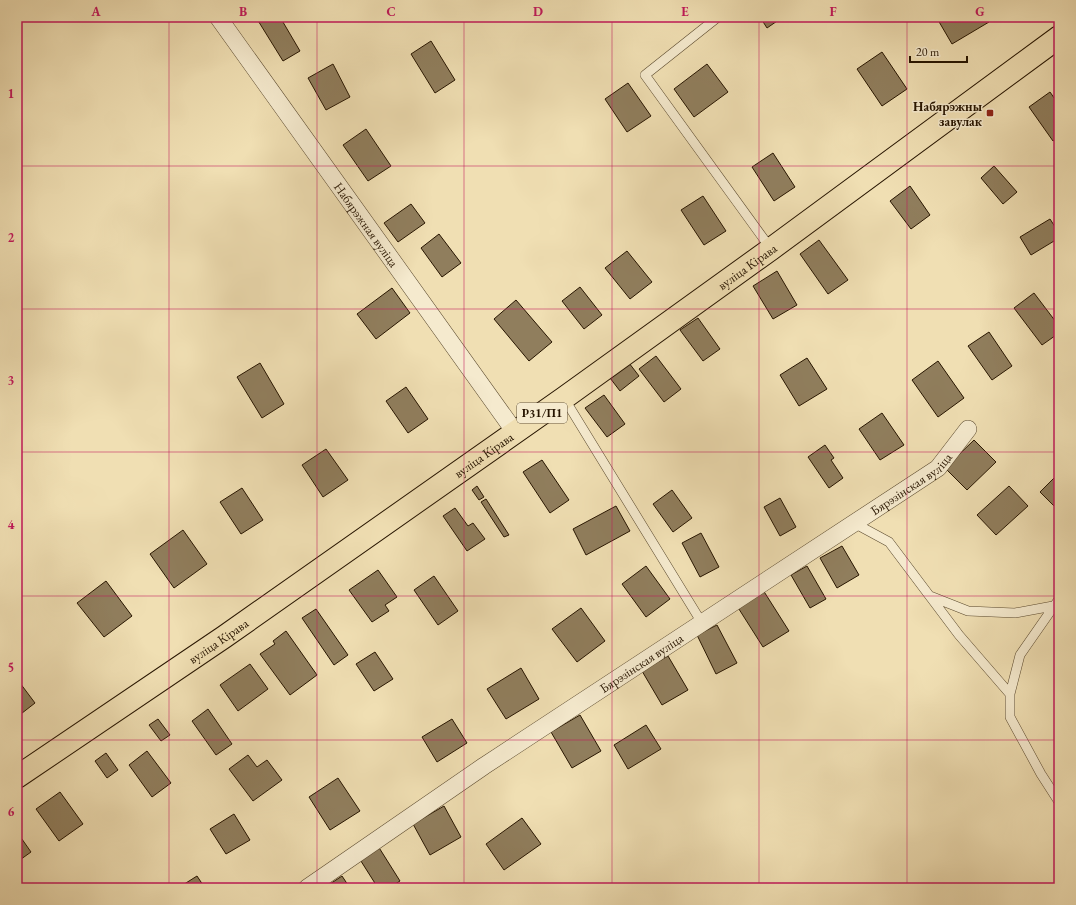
<svg xmlns="http://www.w3.org/2000/svg" width="1076" height="905" font-family="'EB Garamond',serif">
  <style>
    .building { fill: #907e5d; stroke: #271500 }
    .lines { fill: none; stroke-linecap: round; stroke-linejoin: round }
    .lane-casing { stroke: #59482d; stroke-width: 10 }
    .street-casing { stroke: #59482d; stroke-width: 18 }
    .primary-casing { stroke: #271500; stroke-width: 24 }
    .lane { stroke: #f5eace; stroke-width: 9 }
    .street { stroke: #f5eace; stroke-width: 17 }
    .primary { stroke: #f0dfb3; stroke-width: 22 }
    .grid { fill: none; stroke: #c2185b; stroke-width: 1; stroke-opacity: 0.55 }
    .poi-dot { fill: #8f2418; stroke: #f5eace; stroke-width: 1.5 }
    .labels { text-anchor: middle; dominant-baseline: central; stroke-width: 3; stroke-linejoin: round; paint-order: stroke }
    .shield { fill: #f5eace; stroke: #65553e; stroke-width: 1 }
    .shield-label { font-size: 12px; font-weight: bold; fill: #271500 }
    .poi-label { font-size: 13px; font-weight: bold; fill: #271500; stroke: #f5eace; text-anchor: end }
    .street-label { font-size: 13px; fill: #271500; stroke: #f5eace }
    .neatline { fill: none; stroke: #c2185b; stroke-width: 1.5 }
    .grid-label { font-size: 13px; text-anchor: middle; font-weight: bold; fill: #c2185b }
  </style>
  <rect width="100%" height="100%" fill="#f0dfb3"/>
  <filter id="stains"><feTurbulence type="fractalNoise" baseFrequency=".005" numOctaves="4"/><feColorMatrix values="0 0 0 0 .2 0 0 0 0 .09 0 0 0 0 .02 0 0 0 .5 -.17"/></filter>
  <radialGradient id="worn" r=".72"><stop offset=".6" stop-color="#630" stop-opacity="0"/><stop offset="1" stop-color="#630" stop-opacity=".3"/></radialGradient>
  <path class="building" d="M260,17h20l20,34 -17,10 -26,-42z
    M760,17h23l-16,11z
    M943,17h43l3,5 -37,22 -14,-24z
    M431,41l24,39 -20,13 -24,-39z
    M882,52l25,37 -25,17 -25,-37z
    M333,64l17,33 -24,13 -18,-32z
    M707,64l21,28 -34,25 -20,-28z
    M628,83l23,33 -24,16 -22,-33z
    M1050,92l9,13v32l-6,4 -24,-34z
    M366,129l25,37 -23,15 -25,-36z
    M773,153l22,34 -21,14 -22,-34z
    M994,166l23,26 -14,12 -22,-26z
    M910,186l20,29 -19,14 -21,-28z
    M703,196l23,35 -22,14 -23,-35z
    M411,204l14,19 -27,19 -14,-19z
    M1050,219l9,14v5l-28,17 -11,-18z
    M439,234l22,29 -19,14 -21,-29z
    M819,240l29,40 -20,14 -28,-40z
    M627,251l25,31 -22,17 -25,-31z
    M777,271l20,34 -24,14 -20,-33z
    M580,287l22,28 -18,14 -22,-28z
    M392,288l18,25 -34,26 -19,-25z
    M1034,293l25,33v7l-17,12 -28,-37z
    M516,300l36,42 -23,19 -35,-42z
    M698,318l22,31 -17,12 -23,-31z
    M989,332l23,34 -20,14 -24,-34z
    M656,356l25,33 -17,13 -25,-33z
    M807,358l20,31 -28,17 -19,-31z
    M938,361l26,37 -26,19 -26,-37z
    M260,363l24,41 -22,14 -25,-41z
    M629,363l10,13 -19,15 -10,-13z
    M406,387l22,32 -20,14 -22,-32z
    M604,395l21,29 -18,13 -22,-29z
    M882,413l22,32 -24,15 -21,-31z
    M974,440l22,22 -29,28 -22,-22z
    M825,445l9,13 -3,2 12,18 -14,10 -21,-31z
    M326,449l22,31 -25,17 -21,-32z
    M542,460l27,40 -19,13 -27,-41z
    M1056,476l3,3v32l-19,-19z
    M477,486l7,11 -5,3 -7,-10z
    M1009,486l19,20 -32,29 -19,-20z
    M242,488l21,32 -22,14 -21,-32z
    M672,490l20,28 -19,14 -20,-28z
    M780,498l16,29 -16,9 -16,-29z
    M486,499l23,36 -5,2 -23,-35z
    M616,506l14,25 -44,24 -13,-26z
    M455,508l13,18 5,-3 12,16 -18,12 -24,-35z
    M183,530l24,34 -33,24 -24,-34z
    M701,533l18,34 -19,10 -18,-34z
    M842,546l17,29 -22,13 -17,-30z
    M646,566l24,33 -24,18 -24,-33z
    M807,566l19,33 -16,9 -19,-33z
    M378,570l19,27 -12,8 4,6 -17,11 -23,-32z
    M434,576l24,35 -20,14 -24,-35z
    M106,581l26,35 -28,21 -27,-34z
    M763,590l26,41 -26,16 -26,-41z
    M581,608l24,33 -28,21 -25,-33z
    M316,609l32,46 -14,10 -32,-47z
    M717,625l20,38 -21,11 -19,-39z
    M286,631l31,44 -27,20 -30,-41 15,-10 -2,-3z
    M375,652l18,27 -19,12 -18,-27z
    M668,656l20,34 -26,15 -20,-34z
    M250,664l18,25 -30,22 -18,-26z
    M521,668l18,31 -33,20 -19,-30z
    M17,679l18,24 -18,14z
    M208,709l24,35 -16,11 -24,-34z
    M580,715l21,36 -29,17 -21,-36z
    M158,719l12,16 -9,6 -12,-16z
    M452,719l15,24 -30,19 -15,-25z
    M646,725l15,24 -33,20 -14,-24z
    M147,751l24,32 -19,14 -23,-32z
    M106,753l12,17 -11,8 -12,-17z
    M248,755l9,12 10,-7 15,20 -29,21 -24,-32z
    M338,778l22,33 -30,19 -21,-33z
    M60,792l23,32 -24,17 -23,-32z
    M444,806l17,31 -31,18 -17,-31z
    M234,814l16,26 -24,14 -16,-25z
    M522,818l19,26 -37,26 -18,-26z
    M17,832l14,20 -14,10z
    M378,846l22,35 -11,7h-11l-19,-30z
    M197,876l8,12h-27z
    M342,876l8,12h-26z"/>
  <g class="lines">
    <g class="lane-casing">
      <path id="lane" d="M718,17l-73,58 126,174
        M564,398l138,225
        M854,523l35,19 70,93 51,59 10,-39 39,-56
        M930,596l38,15 47,2 38,-7
        M1010,694v23l31,57 18,28"/>
    </g>
    <g class="street-casing">
      <g id="street">
        <path id="s1" d="M218,17l297,415"/>
        <path id="s2" d="M307,888l177,-122 454,-298 30,-39"/>
      </g>
    </g>
    <g class="primary-casing">
      <g id="primary">
        <path id="s3" d="M17,777l207,-140 340,-239 207,-149 288,-212"/>
      </g>
    </g>
    <use href="#lane" class="lane"/>
    <use href="#street" class="street"/>
    <use href="#primary" class="primary"/>
  </g>
  <path class="grid" d="M169,17v871M317,17v871M464,17v871M612,17v871M759,17v871M907,17v871M17,166h1042M17,309h1042M17,452h1042M17,596h1042M17,740h1042"/>
  <rect class="poi-dot" x="986" y="109" width="8" height="8" rx="2"/>
  <g class="labels">
    <rect class="shield" x="517" y="403" width="50" height="20" rx="3"/>
    <g class="shield-label">
      <text x="542" y="413">Р31/П1</text>
    </g>
    <g class="poi-label">
      <text x="982" y="106">Набярэжны<tspan x="982" dy="15">завулак</tspan></text>
    </g>
    <g class="street-label">
      <text stroke="none"><textPath href="#s1" startOffset="255">Набярэжная вуліца</textPath></text>
      <text stroke="none"><textPath href="#s3" startOffset="891">вуліца Кірава</textPath></text>
      <text stroke="none"><textPath href="#s3" startOffset="567">вуліца Кірава</textPath></text>
      <text stroke="none"><textPath href="#s2" startOffset="727">Бярэзінская вуліца</textPath></text>
      <text stroke="none"><textPath href="#s3" startOffset="243">вуліца Кірава</textPath></text>
      <text stroke="none"><textPath href="#s2" startOffset="403">Бярэзінская вуліца</textPath></text>
    </g>
  </g>
  <rect width="1076" height="905" fill="none" stroke="#f0dfb3" stroke-width="44"/>
  <path d="M910 56v6h57v-6" fill="none" stroke="#271500" stroke-width="2"/>
  <text x="916" y="56" font-size="12" fill="#271500" stroke="#f5eace" stroke-width="3" paint-order="stroke">20 m</text>
  <rect x="22" y="22" width="1032" height="861" class="neatline"/>
  <g class="grid-label">
    <text x="96" y="16">A</text>
    <text x="243" y="16">B</text>
    <text x="391" y="16">C</text>
    <text x="538" y="16">D</text>
    <text x="685" y="16">E</text>
    <text x="833" y="16">F</text>
    <text x="980" y="16">G</text>
    <text x="11" y="98">1</text>
    <text x="11" y="242">2</text>
    <text x="11" y="385">3</text>
    <text x="11" y="529">4</text>
    <text x="11" y="672">5</text>
    <text x="11" y="816">6</text>
  </g>
  <rect width="100%" height="100%" filter="url(#stains)"/>
  <rect width="100%" height="100%" fill="url(#worn)"/>
</svg>
